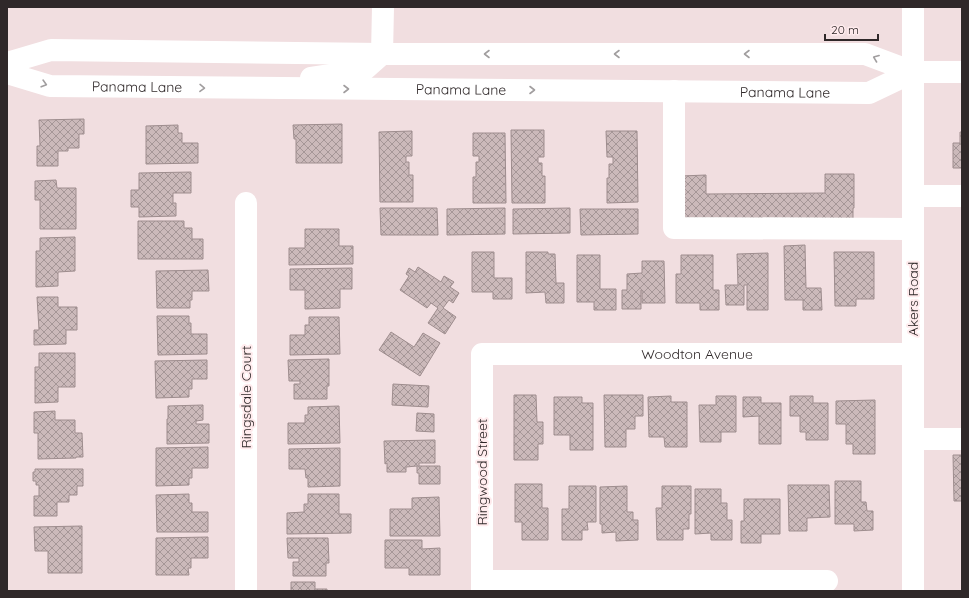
<svg xmlns="http://www.w3.org/2000/svg" width="969" height="598" font-family="Quicksand,sans-serif">
  <style>
    .building { fill: url(#building-cross-hatch); stroke: #9e8d8e }
    .lines { fill: none; stroke-linecap: round; stroke-linejoin: round }
    .minor { stroke: #fff; stroke-width: 22 }
    .major { stroke: #fff; stroke-width: 22 }
    .oneway { stroke: #a19e9f }
    .labels { text-anchor: middle; dominant-baseline: central; stroke-width: 4; stroke-linejoin: round; paint-order: stroke }
    .street-label { font-size: 14px; fill: #2f2829; stroke: #ffebed }
  </style>
  <defs>
    <pattern id="building-cross-hatch" width="8" height="8" patternUnits="userSpaceOnUse"><rect width="8" height="8" fill="#cbb9ba"/><path d="M0 0l8 8M0 8l8-8" fill="none" stroke="#a59697"/></pattern>
  </defs>
  <rect width="100%" height="100%" fill="#f1dee0"/>
  <path class="building" d="M84,119v15h-5v14h-11v3h-10v15h-21v-20h3l-1,-26z
    M342,124v39h-46v-24h-2l-1,-14z
    M178,125v8h4v10h16v20l-52,1v-38z
    M511,130h33v27h-6v6h4v13h3v27h-33z
    M412,131v25h-6v6h3v13h4v27h-33l-1,-70z
    M606,131h31l1,71 -31,1v-25h2v-14h4v-7h-6z
    M960,132h2v36h-9v-25h7z
    M473,133h32l1,70h-33v-26h3v-15h3v-6h-6z
    M191,172v21h-18v10h3v13l-37,1v-10h-8v-17h8v-17z
    M825,174h29v34h-1v11l-170,1 -2,-44 25,-1v19l119,-1z
    M56,180l1,8h19v41h-36v-29h-5v-19z
    M380,208h57l1,27h-57z
    M505,208v26l-58,1v-26z
    M570,208v25l-57,1v-25z
    M580,209h58v25l-57,1z
    M138,221h46v7h8v11h11v20h-65z
    M305,229h34v17h14v18l-64,1v-17h16z
    M75,237v34l-17,1v14l-22,1v-36h4v-13z
    M805,245l1,43h15l1,22h-19v-10h-18l-1,-54z
    M472,252h22v26h18v21h-19v-7h-21z
    M526,252h22v2h7l1,29h8v20h-18l-1,-11 -19,1z
    M834,252h40v47h-18v7h-21z
    M768,253v57h-21v-25h-3v20h-18l-1,-20h13l-1,-31z
    M577,255h23v34h16v21h-22v-8h-17z
    M681,255h32v35h6v20h-19v-7h-24v-29h5z
    M642,261h22l1,42h-23v-13h-1v19h-19v-19h5v-16l15,-1z
    M418,267l23,15 3,-6 10,6 -4,5 9,6 -6,10 -4,-3 -6,8 13,9 -11,17 -17,-11 10,-15 -7,-5 -4,5 -27,-18 9,-14 -3,-2 3,-6 6,4z
    M352,268v21h-12v19l-35,1v-19h-15v-21z
    M208,270l1,21h-17v9h-2v8h-33l-1,-37z
    M37,297h21v10h19v23h-11v14l-32,1v-15h5z
    M157,316h32v7h2v11h16v20l-49,1z
    M309,317h30l1,37 -50,1v-20h15v-10h4z
    M391,332l23,15 9,-14 17,10 -20,33 -41,-26z
    M39,353h36v34h-17v15l-23,1v-36h4z
    M329,359v27h-2v13h-33v-15h6v-3h-11l-1,-21z
    M207,360v19h-15v10h-3v8l-33,1 -1,-37z
    M393,384l36,2 -1,21 -36,-2z
    M514,395h22l1,27h6v22h-5v16h-24z
    M604,395h39v21h-8v13h-9v18h-21z
    M671,396v6h16v45h-22l-1,-10h-15l-1,-40z
    M716,396h20v36h-15v10h-21l-1,-37h17z
    M790,396h23v7h15v37h-22v-8h-6v-16h-10z
    M554,397h28v6h11v47h-23v-15h-16z
    M743,397h18v6h20v41h-22v-28l-16,1z
    M875,400v54h-22v-10h-7v-20h-10v-23z
    M203,405v15l-7,1v3h13v19l-42,1v-25h1v-13z
    M339,406l1,37 -52,1v-21h17v-8h3v-8z
    M55,411v9h20v13h7l1,24h-7v1l-38,1v-26h-4v-21z
    M417,413l17,1v18l-18,-1z
    M435,440v23h-16v3h21v18h-21v-11h-2v-7l-11,1v5h-19v-9l-2,1 -1,-23z
    M208,447v21h-16v10h-3v7l-33,1v-38z
    M340,448v38l-32,1v-9h-2l-1,-9h-16v-20z
    M962,453v48h-8l-1,-46h9z
    M35,469h48v17h-6v9h-8v7h-12v14h-23v-20h5v-11h-3v-4h-3v-9h2z
    M835,481h26v21h5l1,9h6v19l-19,1v-7h-19z
    M515,484h27v24h6v32h-26v-18h-7z
    M788,485h41l1,32 -23,1v13h-18z
    M569,486h27v36h-9l1,8h-6v10h-20v-31h7z
    M627,486v26h6v8h5v20l-22,1v-9l-14,1v-9h-2v-37z
    M662,486h29v28h-2v15h-6v11h-26l-1,-32h6z
    M695,489h26v14h6v17h5v20h-21v-7l-16,1z
    M189,494v9h3v9h16v20h-51l-1,-37z
    M308,494h31v20h12v19l-64,1v-21l17,-1v-8h4z
    M439,497l1,39h-50v-27h22v-11z
    M744,499h36v35h-19v9h-20v-22h3z
    M82,526v47h-34v-22h-13l-1,-24z
    M208,537v21h-17v10h-3l1,7h-33v-37z
    M287,538h41l1,25h-3v13h-33v-14h6v-4h-11z
    M385,540h37v9l18,-1v27h-31v-7h-24z
    M291,582h24v7h12v2h-36z"/>
  <g class="lines">
    <g class="minor">
      <path d="M913,7v584"/>
      <path d="M382,54l1,-47"/>
      <path d="M674,91v137l239,1"/>
      <path d="M913,196h49"/>
      <path d="M246,203v388"/>
      <path d="M913,439h49"/>
      <path d="M482,581h345"/>
      <path id="s1" d="M482,591v-237h431"/>
    </g>
    <g class="major">
      <path d="M7,63l44,-13 331,4h483l48,18h49"/>
      <path id="s2" d="M7,73l43,13 819,7 44,-21"/>
      <path d="M311,78l53,-8 18,-16"/>
    </g>
  </g>
  <defs><path id="oneway-chevron" d="M-2-3.5L2.5 0L-2 3.5" fill="none" stroke-width="1.6" stroke-linecap="round" stroke-linejoin="round"/></defs>
  <g class="oneway">
    <use href="#oneway-chevron" transform="translate(487 54) rotate(180)"/>
    <use href="#oneway-chevron" transform="translate(617 54) rotate(180)"/>
    <use href="#oneway-chevron" transform="translate(747 54) rotate(180)"/>
    <use href="#oneway-chevron" transform="translate(876 58) rotate(-159)"/>
    <use href="#oneway-chevron" transform="translate(44 84) rotate(16)"/>
    <use href="#oneway-chevron" transform="translate(202 88) rotate(1)"/>
    <use href="#oneway-chevron" transform="translate(346 89)"/>
    <use href="#oneway-chevron" transform="translate(532 90)"/>
  </g>
  <g class="labels">
    <g class="street-label">
      <text stroke="none"><textPath href="#s2" startOffset="132">Panama Lane</textPath></text>
      <text stroke="none"><textPath href="#s2" startOffset="456">Panama Lane</textPath></text>
      <text stroke="none"><textPath href="#s2" startOffset="780">Panama Lane</textPath></text>
      <text transform="translate(913 299) rotate(-90)">Akers Road</text>
      <text stroke="none"><textPath href="#s1" startOffset="452">Woodton Avenue</textPath></text>
      <text transform="translate(246 397) rotate(-90)">Ringsdale Court</text>
      <text transform="translate(482 472) rotate(-90)">Ringwood Street</text>
    </g>
  </g>
  <rect width="969" height="598" fill="none" stroke="#2f2829" stroke-width="16"/>
  <path d="M825 34v6h53v-6" fill="none" stroke="#2f2829" stroke-width="2"/>
  <text x="831" y="34" font-size="12" fill="#2f2829" stroke="#ffebed" stroke-width="3" paint-order="stroke">20 m</text>
</svg>
